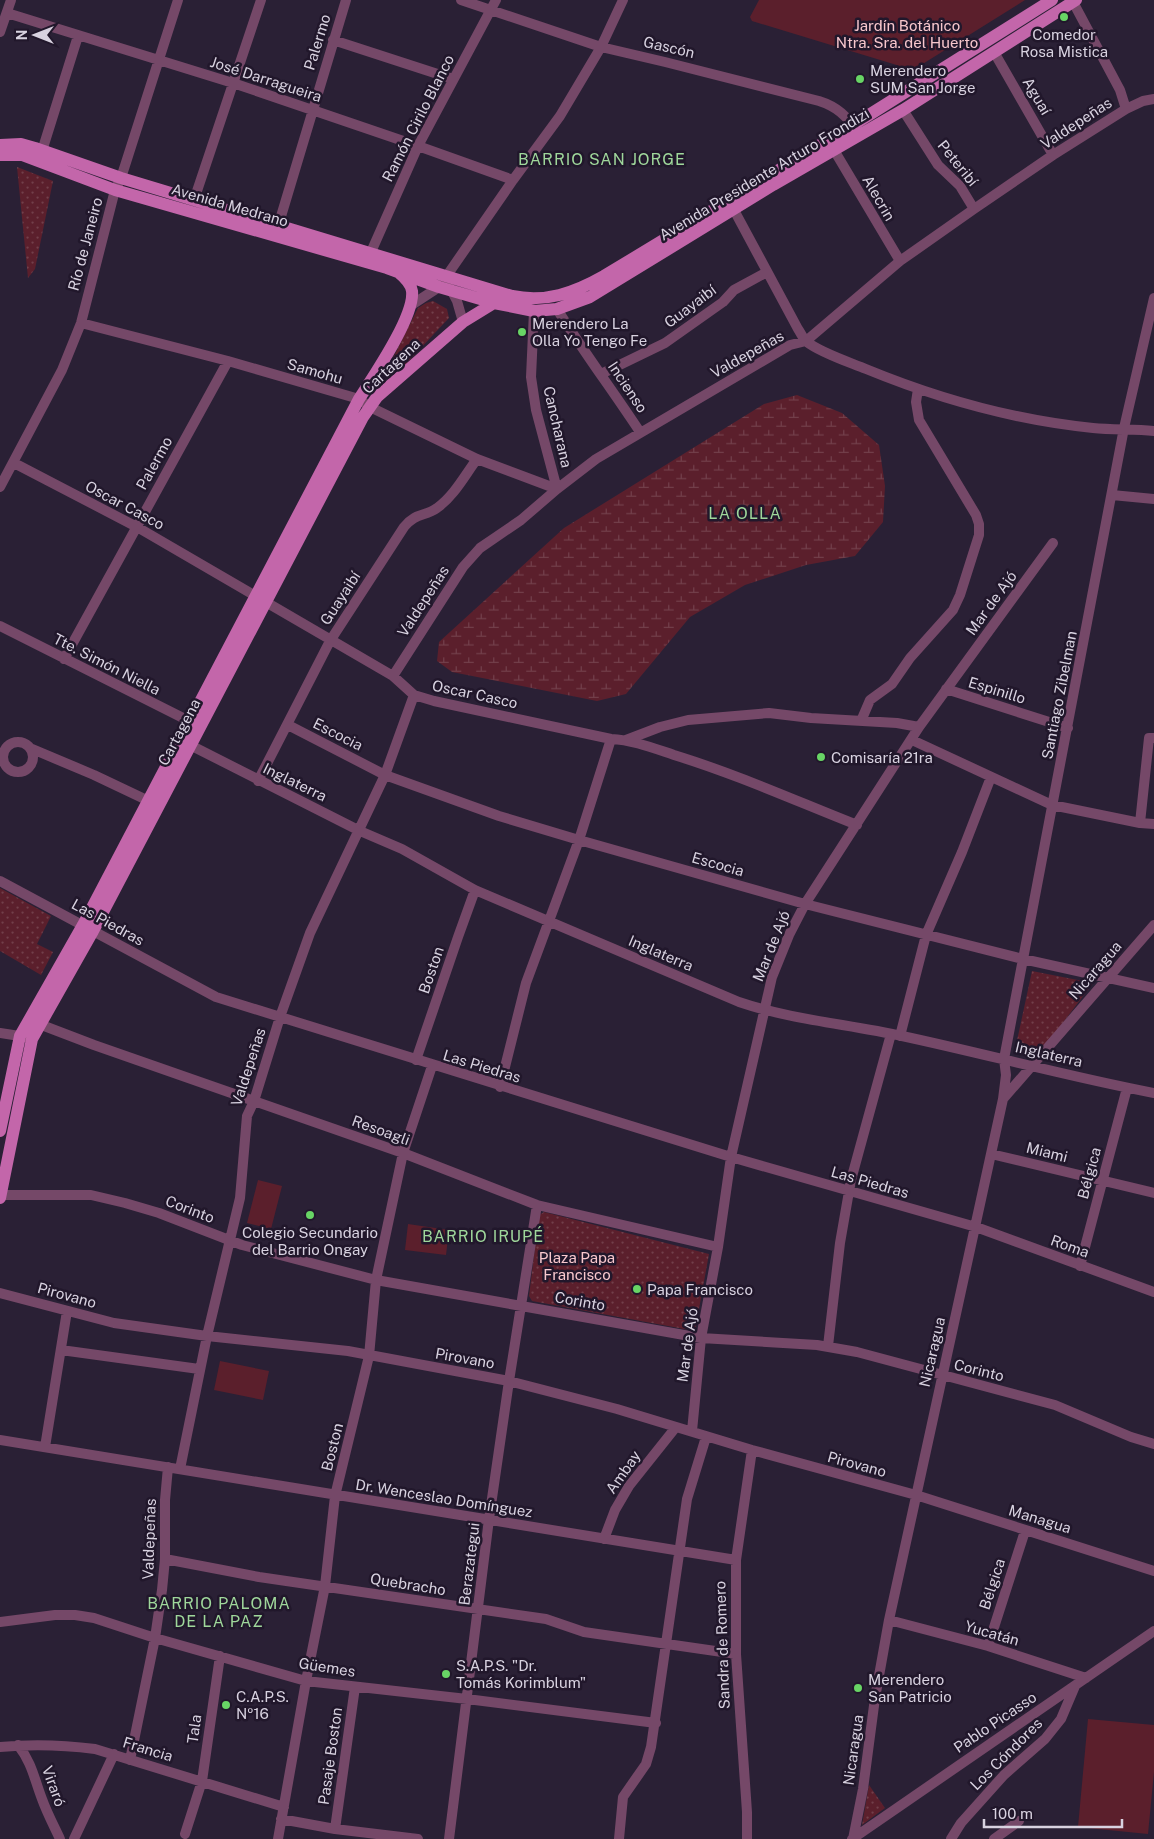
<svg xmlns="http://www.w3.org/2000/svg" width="1154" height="1839" font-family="'Public Sans',sans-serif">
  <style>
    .wetland { fill: url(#wetland-marsh) }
    .park { fill: url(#park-dots) }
    .garden { fill: #5b1f2c }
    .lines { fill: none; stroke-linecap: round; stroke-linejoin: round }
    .minor { stroke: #754868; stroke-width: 10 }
    .major { stroke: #c366aa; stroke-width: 12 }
    .poi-dot { fill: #68d465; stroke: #21172b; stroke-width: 2 }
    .labels { text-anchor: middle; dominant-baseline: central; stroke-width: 5; stroke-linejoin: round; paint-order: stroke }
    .park-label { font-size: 15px; fill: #f8c7cd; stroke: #21172b }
    .poi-label { font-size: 15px; fill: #d8d2e0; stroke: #21172b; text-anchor: start }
    .street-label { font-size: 15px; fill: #d8d2e0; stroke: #21172b }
    .neighbourhood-label { font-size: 16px; letter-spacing: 1px; fill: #9fd79b; stroke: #21172b }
  </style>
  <defs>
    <pattern id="wetland-marsh" width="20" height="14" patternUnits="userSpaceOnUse" patternTransform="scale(1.25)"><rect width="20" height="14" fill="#5b1f2c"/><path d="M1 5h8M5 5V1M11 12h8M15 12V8" fill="none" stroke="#723f4a"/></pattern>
    <pattern id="park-dots" width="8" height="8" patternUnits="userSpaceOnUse" patternTransform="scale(1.25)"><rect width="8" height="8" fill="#5b1f2c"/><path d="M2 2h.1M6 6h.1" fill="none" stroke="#723f4a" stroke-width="1.8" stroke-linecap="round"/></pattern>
  </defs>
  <rect width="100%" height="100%" fill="#2a2035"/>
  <path class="wetland" d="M797,395l45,18 37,32 6,41 -2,36 -28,34 -49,9 -61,20 -55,32 -64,77 -29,7 -145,-29 -15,-11 2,-19 125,-114 200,-124z"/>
  <path class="park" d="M17,167l36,14 -18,88 -7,9z
    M433,301l14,8 2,9 -47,50h-4l-6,-8 26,-52 8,-5z
    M0,888l51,28 -14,28 16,8 -12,23 -41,-24z
    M1032,971l61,12 -53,70 -25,-3z
    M544,1212l165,42 -14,77 -163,-30 -3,-5 10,-81z
    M869,1785l16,23 -23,17z"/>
  <path class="garden" d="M759,0h266l-112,70 -161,-49 -2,-4z
    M258,1180l24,6 -11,43 -24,-6z
    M408,1224l41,6 -3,25 -41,-5z
    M220,1361l49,10 -6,29 -49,-10z
    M1088,1719l66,6v47l-6,62 -70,-7z"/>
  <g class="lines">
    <path class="minor" d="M461,0l140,47 64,15 154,39c16,5 29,15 36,30
      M1073,2l47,88 6,19
      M7,13l226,70 185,63 95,34
      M0,32l11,-32
      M333,40l120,39
      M994,52l59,103
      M903,110l35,55 22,21 14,23
      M834,150l66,111
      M42,151l36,-115
      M194,200l67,-200
      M734,210l64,119c3,4 5,10 9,13 14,11 42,20 59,27 73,30 148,51 227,59 20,2 41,1 61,3
      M276,233l70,-233
      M371,252l47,-106 78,-146
      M449,286l8,15 6,21
      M410,306l29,-19 74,-107 47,-64 41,-69 22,-47
      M557,309c26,42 56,82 83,123
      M534,311l-3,66 5,33 21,79
      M81,323l147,38 131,38 11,8 107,52 80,30
      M601,374l64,-31 58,-41 11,-12 33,-18
      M14,463l123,64 256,149 21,19 20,6 177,38c22,1 42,9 63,16 62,19 122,46 183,70
      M0,487l62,-117 19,-47 34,-133 6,-12 57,-178
      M1112,495l42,4
      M0,626l195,98
      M64,659l164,-298
      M393,676l70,-109 17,-19 41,-28 36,-31 39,-30 194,-114 16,-4 94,-80 74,-52 79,-54 73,-46 17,-8 11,-2
      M946,689l122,39
      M861,721l9,-21 22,-16 18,-26 43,-48 7,-15 19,-60v-11l-3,-9 -57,-95 -3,-18 2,-13
      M288,725l97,50 114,41 80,24 226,64 218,55 131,29
      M626,740l34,-13 28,-7 81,-7 42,5 86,5 22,4
      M912,740l140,65 88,18 14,1
      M3 757a15 15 0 1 1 30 0a15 15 0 1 1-30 0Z
      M190,745l170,86 42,18 73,41 264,112c53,18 109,22 163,34 84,18 168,41 252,57
      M30,748l64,27 59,28
      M258,781l72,-140 74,-114c12,-15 21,-10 33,-19 17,-12 28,-33 40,-49
      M1140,823l9,-85h5
      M0,881l216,116 515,160 245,70 178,65
      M39,1024l55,21 309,108 134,52 181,42
      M0,1033l26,4
      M900,1036l26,-101 36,-83 29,-75
      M416,1060l42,-123 17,-47
      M500,1087l26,-104 53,-143 32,-101
      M1003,1099l151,-174
      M991,1154l163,39
      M0,1195h91l34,8 34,10 83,32 134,35 325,58 116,7 40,7 198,53 76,32 23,7
      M1080,1266l47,-178
      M0,1293l114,30 93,13 141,15 161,30 108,28 135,41 164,45 238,76
      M828,1346l12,-103 11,-63 40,-146
      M61,1350l138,19
      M692,1431l9,-93 17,-91 13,-90 41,-180 17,-42 16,-31 114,-177 134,-184
      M0,1440l736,120
      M45,1447l22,-136
      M180,1469l27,-133 33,-138 7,-82 7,-15 26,-84 30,-84 75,-158 29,-80
      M604,1539l11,-29 14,-24 47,-59
      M165,1559l94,18 287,42 38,13 152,22
      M889,1620l99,26 98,32
      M0,1622l55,-7h20l19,3 61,20 151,43 161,18 189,24
      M988,1646l37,-115
      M18,1745c14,18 16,33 24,54 5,14 12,27 18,40
      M0,1747c31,-3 64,-2 95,2l189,58
      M130,1760l25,-122 7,-48 3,-31v-59l3,-33
      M281,1819l54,10 83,10
      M335,1829l20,-142
      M185,1834l17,-53 18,-125
      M74,1839l40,-85
      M278,1839l28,-158 19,-95 10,-90 34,-140 7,-76 27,-127 29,-87
      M449,1839l40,-320 20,-138 28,-176
      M619,1839l4,-42 23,-33 5,-17 36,-248 19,-62
      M747,1839v-27l-11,-158v-94l16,-110
      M852,1839l302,-208
      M853,1839l10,-50 12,-91 14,-78 114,-521 3,-24 -2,-16 120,-631 30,-130
      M951,1839l10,-16 43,-48 41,-36 16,-20 14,-33
      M994,1839l25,-18"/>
    <path class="major" d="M0,145l21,-1 14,4 86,30 391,118c34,7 62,-3 92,-20l249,-151 199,-125
      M0,155h22l93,35 272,78 52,19 55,16 40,8 23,-2 33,-12 183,-112 130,-75 173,-110
      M0,1131l20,-95 63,-111 276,-526c14,-22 56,-83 53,-108 -1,-7 -8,-14 -14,-19
      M0,1198l32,-159 61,-108 270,-514 14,-20 86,-75 31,-19"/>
  </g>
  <g class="poi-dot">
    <circle cx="1064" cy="17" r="5"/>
    <circle cx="860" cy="79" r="5"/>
    <circle cx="522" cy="332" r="5"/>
    <circle cx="821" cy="757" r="5"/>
    <circle cx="310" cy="1215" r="5"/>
    <circle cx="637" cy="1289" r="5"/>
    <circle cx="446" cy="1674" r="5"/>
    <circle cx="858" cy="1688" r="5"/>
    <circle cx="226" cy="1705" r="5"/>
  </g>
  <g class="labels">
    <g class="park-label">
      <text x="907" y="25">Jardín Botánico<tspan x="907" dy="17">Ntra. Sra. del Huerto</tspan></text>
      <text x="577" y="1257">Plaza Papa<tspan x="577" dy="17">Francisco</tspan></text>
    </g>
    <g class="poi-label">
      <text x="1064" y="34" text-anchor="middle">Comedor<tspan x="1064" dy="17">Rosa Mistica</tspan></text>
      <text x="870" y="70">Merendero<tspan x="870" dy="17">SUM San Jorge</tspan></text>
      <text x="532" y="323">Merendero La<tspan x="532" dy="17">Olla Yo Tengo Fe</tspan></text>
      <text x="831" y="757">Comisaría 21ra</text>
      <text x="310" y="1232" text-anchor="middle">Colegio Secundario<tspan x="310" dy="17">del Barrio Ongay</tspan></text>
      <text x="647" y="1289">Papa Francisco</text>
      <text x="456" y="1665">S.A.P.S. "Dr.<tspan x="456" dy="17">Tomás Korimblum"</tspan></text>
      <text x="868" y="1679">Merendero<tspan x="868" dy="17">San Patricio</tspan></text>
      <text x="236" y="1696">C.A.P.S.<tspan x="236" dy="17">Nº16</tspan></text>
    </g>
    <g class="street-label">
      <text transform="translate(317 42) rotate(-73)">Palermo</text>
      <text transform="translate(669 47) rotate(13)">Gascón</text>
      <text transform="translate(266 79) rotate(18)">José Darragueira</text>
      <text transform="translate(1037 96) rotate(59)">Aguaí</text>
      <text transform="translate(418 118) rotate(-63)">Ramón Cirilo Blanco</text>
      <text transform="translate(1076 123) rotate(-33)">Valdepeñas</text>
      <text transform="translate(958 163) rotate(51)">Peteribí</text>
      <text transform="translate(764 174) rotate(-31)">Avenida Presidente Arturo Frondizi</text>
      <text transform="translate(879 198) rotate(60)">Alecrin</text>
      <text transform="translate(230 205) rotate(16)">Avenida Medrano</text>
      <text transform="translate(85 244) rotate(-75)">Río de Janeiro</text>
      <text transform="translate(690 306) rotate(-37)">Guayaibí</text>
      <text transform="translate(747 354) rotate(-29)">Valdepeñas</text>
      <text transform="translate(391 366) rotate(-43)">Cartagena</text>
      <text transform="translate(315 371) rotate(16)">Samohu</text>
      <text transform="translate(628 387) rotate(56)">Incienso</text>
      <text transform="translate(558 427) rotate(77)">Cancharana</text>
      <text transform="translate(154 463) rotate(-61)">Palermo</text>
      <text transform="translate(125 505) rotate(28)">Oscar Casco</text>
      <text transform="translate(340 598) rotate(-57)">Guayaibí</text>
      <text transform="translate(423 601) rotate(-57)">Valdepeñas</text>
      <text transform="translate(991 603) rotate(-54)">Mar de Ajó</text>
      <text transform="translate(107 664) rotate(27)">Tte. Simón Niella</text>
      <text transform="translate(997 690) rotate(17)">Espinillo</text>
      <text transform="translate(475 694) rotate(12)">Oscar Casco</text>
      <text transform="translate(1059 695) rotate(-79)">Santiago Zibelman</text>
      <text transform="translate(179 732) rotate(-62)">Cartagena</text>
      <text transform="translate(338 734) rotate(27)">Escocia</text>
      <text transform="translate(295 782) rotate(26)">Inglaterra</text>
      <text transform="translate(718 864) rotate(16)">Escocia</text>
      <text transform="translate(108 922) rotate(29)">Las Piedras</text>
      <text transform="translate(771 946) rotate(-68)">Mar de Ajó</text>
      <text transform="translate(661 953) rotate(23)">Inglaterra</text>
      <text transform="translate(431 970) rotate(-71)">Boston</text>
      <text transform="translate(1095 970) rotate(-49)">Nicaragua</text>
      <text transform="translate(1049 1054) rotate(13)">Inglaterra</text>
      <text transform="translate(482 1066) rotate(17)">Las Piedras</text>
      <text transform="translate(248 1067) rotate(-72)">Valdepeñas</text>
      <text transform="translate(381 1130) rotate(20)">Resoagli</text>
      <text transform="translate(1047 1152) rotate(14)">Miami</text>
      <text transform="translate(1089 1173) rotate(-75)">Bélgica</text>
      <text transform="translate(870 1182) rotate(16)">Las Piedras</text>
      <text transform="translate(190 1209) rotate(21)">Corinto</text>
      <text transform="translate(1070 1246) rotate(20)">Roma</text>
      <text transform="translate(67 1295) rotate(15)">Pirovano</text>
      <text transform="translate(580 1301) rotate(10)">Corinto</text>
      <text transform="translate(687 1345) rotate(-82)">Mar de Ajó</text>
      <text transform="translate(932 1352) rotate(-77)">Nicaragua</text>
      <text transform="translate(465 1358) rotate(10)">Pirovano</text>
      <text transform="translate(979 1370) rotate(14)">Corinto</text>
      <text transform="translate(332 1447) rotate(-76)">Boston</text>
      <text transform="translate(857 1464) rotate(15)">Pirovano</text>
      <text transform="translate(623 1472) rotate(-55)">Ambay</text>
      <text transform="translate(444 1498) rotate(9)">Dr. Wenceslao Domínguez</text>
      <text transform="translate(1040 1519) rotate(17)">Managua</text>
      <text transform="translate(149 1539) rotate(-88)">Valdepeñas</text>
      <text transform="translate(469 1564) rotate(-83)">Berazategui</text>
      <text transform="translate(408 1584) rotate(9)">Quebracho</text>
      <text transform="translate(992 1584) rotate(-72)">Bélgica</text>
      <text transform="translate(992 1633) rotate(16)">Yucatán</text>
      <text transform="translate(722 1645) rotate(-92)">Sandra de Romero</text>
      <text transform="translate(327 1667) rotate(9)">Güemes</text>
      <text transform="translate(995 1722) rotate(-34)">Pablo Picasso</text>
      <text transform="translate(194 1729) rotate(-82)">Tala</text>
      <text transform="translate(148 1749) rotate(17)">Francia</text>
      <text transform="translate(853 1750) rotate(-82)">Nicaragua</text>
      <text transform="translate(1006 1754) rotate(-45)">Los Cóndores</text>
      <text transform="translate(330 1756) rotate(-82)">Pasaje Boston</text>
      <text transform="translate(54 1786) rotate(70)">Viraró</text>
    </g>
    <g class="neighbourhood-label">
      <text x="602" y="159">BARRIO SAN JORGE</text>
      <text x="745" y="513">LA OLLA</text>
      <text x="483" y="1236">BARRIO IRUPÉ</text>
      <text x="219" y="1603">BARRIO PALOMA<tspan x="219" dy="18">DE LA PAZ</tspan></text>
    </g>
  </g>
  <g transform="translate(35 35) rotate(270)" stroke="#21172b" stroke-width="4" paint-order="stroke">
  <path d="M0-4L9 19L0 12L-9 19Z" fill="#d8d2e0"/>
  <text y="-8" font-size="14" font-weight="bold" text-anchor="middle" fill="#d8d2e0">N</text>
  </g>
  <path d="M984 1819v8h138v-8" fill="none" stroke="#d8d2e0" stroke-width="2.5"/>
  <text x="992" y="1819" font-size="15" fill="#d8d2e0" stroke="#21172b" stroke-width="4" paint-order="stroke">100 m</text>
</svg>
